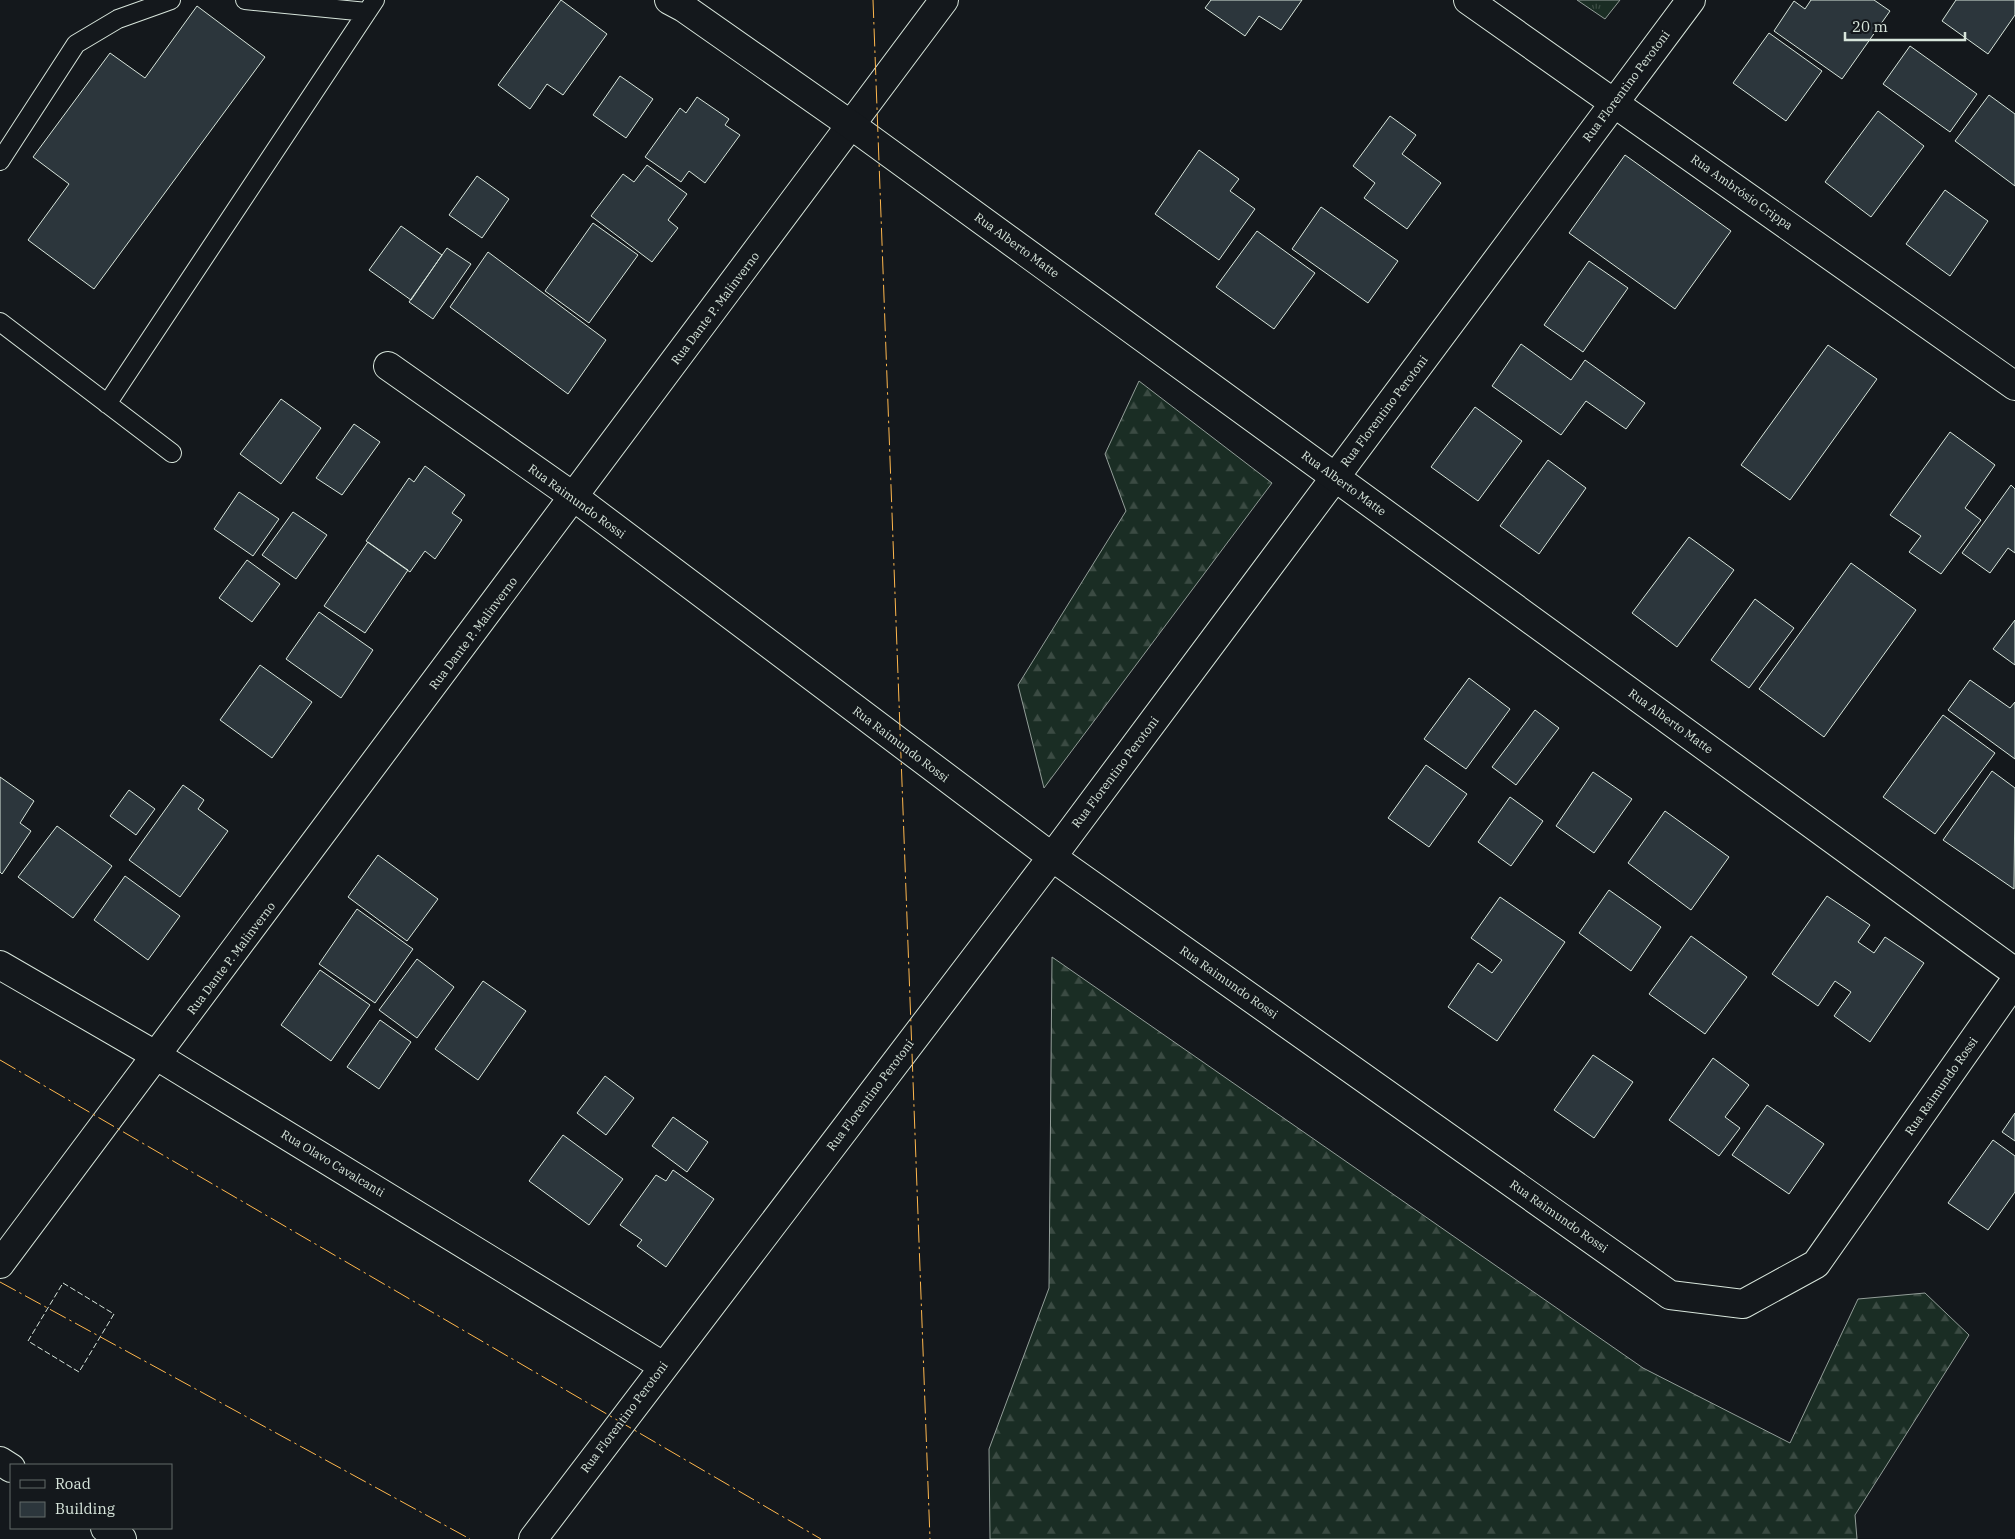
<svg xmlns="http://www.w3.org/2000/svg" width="2015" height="1539" font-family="'IBM Plex Serif',serif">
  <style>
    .grass { fill: url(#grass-tufts); stroke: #939e99 }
    .forest { fill: url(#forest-firs); stroke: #939e99 }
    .building { fill: #2c363c; stroke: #d8e6dc }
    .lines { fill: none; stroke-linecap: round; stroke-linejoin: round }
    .lane-casing { stroke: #d8e6dc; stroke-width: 20 }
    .street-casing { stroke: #d8e6dc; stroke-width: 30 }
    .secondary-casing { stroke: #d8e6dc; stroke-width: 30 }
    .lane { stroke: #14181c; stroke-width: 18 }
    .street { stroke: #14181c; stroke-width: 28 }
    .secondary { stroke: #14181c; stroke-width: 28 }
    .fence { stroke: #d8e6dc; stroke-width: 1; stroke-dasharray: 6 2.5; stroke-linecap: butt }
    .power { stroke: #ffb74d; stroke-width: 1; stroke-dasharray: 18 4 2.5 4; stroke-linecap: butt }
    .labels { text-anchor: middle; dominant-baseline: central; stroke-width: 4; stroke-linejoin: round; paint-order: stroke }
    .street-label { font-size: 12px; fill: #d8e6dc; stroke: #14181c }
  </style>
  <defs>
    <pattern id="grass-tufts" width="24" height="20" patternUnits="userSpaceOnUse" patternTransform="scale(1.25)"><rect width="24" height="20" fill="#1a2d24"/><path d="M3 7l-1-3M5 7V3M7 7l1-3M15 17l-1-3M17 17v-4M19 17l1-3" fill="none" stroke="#3b4b43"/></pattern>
    <pattern id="forest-firs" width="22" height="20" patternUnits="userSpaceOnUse" patternTransform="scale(1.25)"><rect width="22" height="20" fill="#1a2d24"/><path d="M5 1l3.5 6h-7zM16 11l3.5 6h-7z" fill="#3b4b43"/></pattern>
  </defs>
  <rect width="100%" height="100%" fill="#14181c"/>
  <path class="grass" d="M1577,0h43l-15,19z"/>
  <path class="forest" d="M1139,381l133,102 -228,305 -26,-103 108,-174 -21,-57z
    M1052,957l591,411 147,75 68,-144 67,-6 44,42 -114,180 2,24h-867l-1,-90 60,-161z"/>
  <path class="building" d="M561,0l46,34 -44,61 -16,-11 -17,25 -32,-24z
    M1211,0h91l-21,30 -22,-14 -14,20 -40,-28z
    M1811,0h63l16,11 -48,68 -68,-48 20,-30 11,8z
    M1956,0h59v15l-27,39 -46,-33z
    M197,6l68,51 -171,232 -66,-49 41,-56 -36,-27 77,-104 35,25z
    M1769,33l53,38 -36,50 -53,-38z
    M1910,46l67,48 -27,38 -67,-48z
    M620,76l33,23 -27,39 -33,-23z
    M1989,95l26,19v72l-60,-45z
    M697,97l32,22 -4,6 15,10 -35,48 -16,-12 -8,11 -36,-25 35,-49 6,5z
    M1878,111l46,35 -53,71 -46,-35z
    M1390,116l26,19 -14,19 39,29 -34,46 -43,-31 11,-15 -22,-17z
    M1199,150l40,29 -9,12 25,18 -36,51 -64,-46z
    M1625,155l106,76 -56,78 -106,-76z
    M647,165l40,29 -19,26 10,8 -26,34 -61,-46 32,-42 11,8z
    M477,176l32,23 -27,39 -33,-23z
    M1945,190l43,31 -38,55 -44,-32z
    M1321,207l77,54 -30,42 -76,-54z
    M593,223l45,32 -49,68 -44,-32z
    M401,226l41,29 -31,45 -42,-30z
    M1257,231l58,42 -41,56 -58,-42z
    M447,248l24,16 -38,55 -24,-17z
    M488,252l118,88 -38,54 -118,-87z
    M1589,261l39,27 -45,64 -39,-27z
    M1521,344l50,36 14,-20 60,43 -19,26 -40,-28 -25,34 -69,-49z
    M1828,345l49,34 -87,121 -49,-35z
    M281,399l40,29 -40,56 -41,-30z
    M1475,407l47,34 -44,60 -47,-34z
    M354,424l26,18 -38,53 -26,-17z
    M1950,432l45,33 -30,43 16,12 -40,54 -32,-22 12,-16 -31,-21z
    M1548,460l38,28 -47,66 -39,-28z
    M425,466l40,29 -13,18 10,7 -27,39 -10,-8 -15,21 -44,-31 43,-63 5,4z
    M2011,485l4,4v64l-7,-5 -18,25 -28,-20z
    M239,492l40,27 -26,37 -39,-27z
    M293,512l34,23 -31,44 -34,-24z
    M1689,537l45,33 -57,77 -45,-34z
    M368,542l40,28 -43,63 -41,-27z
    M247,560l33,24 -28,38 -33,-24z
    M1851,563l65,47 -92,127 -65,-48z
    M1755,599l39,29 -45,60 -38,-28z
    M319,612l54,38 -32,48 -55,-39z
    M2015,620v45l-22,-16z
    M260,665l52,37 -40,56 -52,-38z
    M1469,678l41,31 -44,60 -42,-30z
    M1970,680l40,28 5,-6v57l-67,-49z
    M1535,710l24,18 -43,57 -24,-18z
    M1943,715l52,38 -60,81 -52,-37z
    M1426,765l41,29 -38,53 -41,-29z
    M1992,771l23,17 -1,101 -71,-49z
    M1593,772l39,27 -38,54 -38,-27z
    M0,777l34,24 -14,22 11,8 -29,43 -2,-2z
    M183,785l21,15 -6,9 30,22 -48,66 -51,-37z
    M129,790l26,19 -19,26 -26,-19z
    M1510,797l33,24 -32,45 -33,-24z
    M1665,811l64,46 -38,53 -63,-47z
    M57,826l55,40 -39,52 -55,-41z
    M378,855l60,44 -31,42 -59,-44z
    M125,876l55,40 -32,44 -54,-40z
    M1609,890l52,37 -30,44 -52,-38z
    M1827,896l43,29 -12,17 16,11 11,-16 39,26 -54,79 -36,-26 17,-24 -16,-11 -17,25 -46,-32z
    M1500,897l65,45 -68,99 -49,-34 30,-44 14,10 10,-13 -31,-22z
    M357,909l56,40 -38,54 -56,-39z
    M1691,936l56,41 -42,57 -56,-40z
    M417,959l37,28 -37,51 -38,-28z
    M320,970l50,35 -39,56 -50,-36z
    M483,981l43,30 -48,69 -43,-31z
    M380,1020l31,22 -32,47 -32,-22z
    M1593,1055l40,27 -39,56 -40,-28z
    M1713,1058l36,27 -24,32 15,11 -21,28 -50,-36z
    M605,1076l29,22 -28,37 -29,-22z
    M1767,1105l57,39 -35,50 -57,-39z
    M2015,1113v28l-13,-9z
    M673,1117l35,25 -21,30 -35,-26z
    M563,1135l60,44 -34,46 -60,-44z
    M1993,1140l22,16v36l-27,38 -40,-27z
    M673,1170l41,29 -48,68 -29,-21 5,-6 -22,-15 36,-50 10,6z"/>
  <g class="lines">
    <g class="lane-casing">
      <path id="lane" d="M245,0l122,12
        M0,161l76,-117 42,-25 53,-19
        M0,322l172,131
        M107,404l268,-404"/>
    </g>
    <g class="street-casing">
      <path id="street" d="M1468,0l547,386
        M388,366l186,131 478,360 618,438 73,9 73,-40 199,-283
        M0,965l157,91 506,310
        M0,1264l944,-1264
        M0,1461l11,7
        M105,1528l17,11
        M533,1539l519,-682 639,-857"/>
    </g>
    <g class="secondary-casing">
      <path id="secondary" d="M669,0l15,8 167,117 1164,847"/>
    </g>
    <use href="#lane" class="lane"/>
    <use href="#street" class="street"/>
    <use href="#secondary" class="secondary"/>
    <path class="fence" d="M63,1283l51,31 -35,58 -51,-31z"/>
    <path class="power" d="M873,0l57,1539
      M0,1060l821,479
      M0,1282l470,257"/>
  </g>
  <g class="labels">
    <g class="street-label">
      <text transform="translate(1626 86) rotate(-53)">Rua Florentino Perotoni</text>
      <text transform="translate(1742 192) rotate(35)">Rua Ambrósio Crippa</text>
      <text transform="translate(1017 245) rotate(36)">Rua Alberto Matte</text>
      <text transform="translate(715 308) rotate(-53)">Rua Dante P. Malinverno</text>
      <text transform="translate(1384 411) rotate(-53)">Rua Florentino Perotoni</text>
      <text transform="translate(1344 483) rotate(36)">Rua Alberto Matte</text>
      <text transform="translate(577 501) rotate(36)">Rua Raimundo Rossi</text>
      <text transform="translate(473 633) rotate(-53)">Rua Dante P. Malinverno</text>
      <text transform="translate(1671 721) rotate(36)">Rua Alberto Matte</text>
      <text transform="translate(901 744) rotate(37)">Rua Raimundo Rossi</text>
      <text transform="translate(1115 772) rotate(-53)">Rua Florentino Perotoni</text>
      <text transform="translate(231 958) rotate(-53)">Rua Dante P. Malinverno</text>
      <text transform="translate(1229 982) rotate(35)">Rua Raimundo Rossi</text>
      <text transform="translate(1941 1086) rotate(-55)">Rua Raimundo Rossi</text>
      <text transform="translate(870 1095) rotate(-53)">Rua Florentino Perotoni</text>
      <text transform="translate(333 1163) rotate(31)">Rua Olavo Cavalcanti</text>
      <text transform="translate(1559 1216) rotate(35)">Rua Raimundo Rossi</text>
      <text transform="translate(624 1417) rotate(-53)">Rua Florentino Perotoni</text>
    </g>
  </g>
  <rect x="10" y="1464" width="162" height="65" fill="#14181c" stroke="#626a69"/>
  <rect x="20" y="1480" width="25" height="8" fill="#14181c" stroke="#626a69"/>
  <text x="55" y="1489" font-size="15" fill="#d8e6dc">Road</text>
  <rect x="20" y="1502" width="25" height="15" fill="#2c363c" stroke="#626a69"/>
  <text x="55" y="1514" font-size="15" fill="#d8e6dc">Building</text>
  <path d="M1845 32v8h120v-8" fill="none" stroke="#d8e6dc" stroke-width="2.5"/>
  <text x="1852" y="32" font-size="15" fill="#d8e6dc" stroke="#14181c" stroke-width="4" paint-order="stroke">20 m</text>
</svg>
